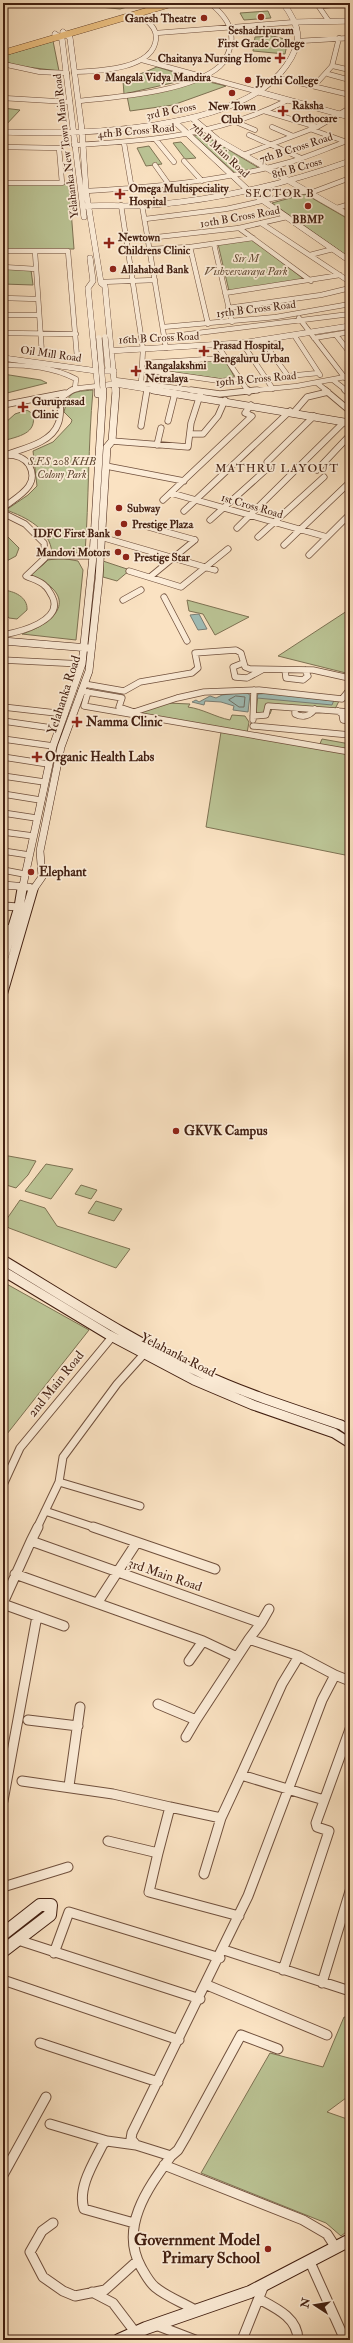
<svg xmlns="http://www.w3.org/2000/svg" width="353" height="2343" font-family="'IM FELL Double Pica',serif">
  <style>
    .green { fill: #bbc495; stroke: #7e7253 }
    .water { fill: #9fbdb7; stroke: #7a7e75 }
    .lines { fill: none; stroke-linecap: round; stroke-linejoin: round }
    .shore { stroke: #706e64; stroke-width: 1 }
    .street-far3-casing { stroke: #70503d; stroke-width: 5.5 }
    .street-far2-casing { stroke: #70503d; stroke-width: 7 }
    .street-far1-casing { stroke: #70503d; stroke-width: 9 }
    .street-casing { stroke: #70503d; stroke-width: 11 }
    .secondary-far3-casing { stroke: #421f11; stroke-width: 6 }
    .secondary-far2-casing { stroke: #421f11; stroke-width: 8 }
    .secondary-far1-casing { stroke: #421f11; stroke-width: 11 }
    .secondary-casing { stroke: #421f11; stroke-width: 14 }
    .primary-casing { stroke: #421f11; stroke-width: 7 }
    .street-far3 { stroke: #fcecd7; stroke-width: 4.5 }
    .street-far2 { stroke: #fcecd7; stroke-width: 5.5 }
    .street-far1 { stroke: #fcecd7; stroke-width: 7 }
    .street { stroke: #fcecd7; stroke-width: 9 }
    .secondary-far3 { stroke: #fcecd7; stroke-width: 5.5 }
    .secondary-far2 { stroke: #fcecd7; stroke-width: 7 }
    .secondary-far1 { stroke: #fcecd7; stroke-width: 9 }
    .secondary { stroke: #fcecd7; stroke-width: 12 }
    .primary { stroke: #edc181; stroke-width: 6 }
    .secondary-bridge-casing { stroke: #421f11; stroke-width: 6; stroke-linecap: butt }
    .secondary-bridge { stroke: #fcecd7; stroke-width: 5.5 }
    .poi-dot { fill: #8f2418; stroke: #fcecd7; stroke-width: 1.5 }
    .labels { text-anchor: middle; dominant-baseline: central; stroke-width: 3.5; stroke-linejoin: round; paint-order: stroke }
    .far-poi-label { font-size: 11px; font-weight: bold; fill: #421f11; stroke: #fcecd7; text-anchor: start }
    .far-street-label { font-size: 11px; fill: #421f11; stroke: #fcecd7 }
    .far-park-label { font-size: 11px; font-style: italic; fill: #604832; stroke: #fcecd7 }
    .far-neighbourhood-label { font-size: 12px; letter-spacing: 1px; fill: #421f11; stroke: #fcecd7 }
    .street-label { font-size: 13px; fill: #421f11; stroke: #fcecd7 }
    .poi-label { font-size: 13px; font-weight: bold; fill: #421f11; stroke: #fcecd7; text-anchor: start }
    .near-poi-label { font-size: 16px; font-weight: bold; fill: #421f11; stroke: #fcecd7; text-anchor: end }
  </style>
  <rect width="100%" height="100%" fill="#fae2c2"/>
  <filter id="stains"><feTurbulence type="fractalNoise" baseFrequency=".005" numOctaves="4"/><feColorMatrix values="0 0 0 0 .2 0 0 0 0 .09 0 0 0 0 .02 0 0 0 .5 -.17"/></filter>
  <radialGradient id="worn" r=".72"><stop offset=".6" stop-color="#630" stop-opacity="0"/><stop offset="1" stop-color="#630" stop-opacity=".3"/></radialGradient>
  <path class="green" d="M60,3h81l-21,6z
    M268,11l3,7 -27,2 -4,-7z
    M273,36l15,4 -3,14 -32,-3 2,-14z
    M53,41l6,30 -40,-5 -16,-5v-5z
    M157,67l37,11 -70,16 -1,-13z
    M201,80l25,6 -53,19 -43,6 -3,-15z
    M3,108l17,2 -17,18z
    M202,134l57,34 -24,5 -41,-37z
    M181,142l15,16 -11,1 -12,-16z
    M149,146l13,18 -16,2 -9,-18z
    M69,184l5,65h-71v-64z
    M305,194l45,26v38l-78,-55z
    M251,239l54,41 -76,11 -11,-47z
    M3,269l28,1 2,15 -30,-1z
    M225,360l10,18 -13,1 -74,-10 -1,-5z
    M3,374l38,6 6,3 -44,11z
    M93,390c-5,55 -4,109 -8,163h-33c-2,-24 -26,-36 -46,-43l22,-15 9,-9 -4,-35 20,-9 18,-19 1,-3 -8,-8c5,-21 8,-20 29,-22z
    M27,410l6,4c4,20 -14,22 -30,27l2,-18 10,-9z
    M3,532l16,16 -3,8 -13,7z
    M61,558l17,3 5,9 -7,70 -54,-6c19,-6 53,-25 29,-47 -5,-5 -17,-7 -20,-13l12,-9 5,-5z
    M103,561l27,9 -13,11 -14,-4z
    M3,590c11,1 25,7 24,20l-10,9 -8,-1 -6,-7z
    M187,600l62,17 -34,18 -12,-21 -14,-3z
    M350,609v65l-72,-18z
    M258,694l81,7 -4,8 -62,-3 -3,8h-14z
    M167,703l23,1 -2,3c15,2 27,10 42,13l2,-5 13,1 4,6 -2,11 -113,-19z
    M221,732l129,22v102l-144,-29z
    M322,739l28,5v7l-31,-5z
    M3,1155l33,6 -8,14 -12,13 -13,-4z
    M46,1164l27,5 -22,30 -26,-8z
    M81,1185l16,5 -6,9 -16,-5z
    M20,1200l25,8 12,18 73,23 -14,19 -107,-40 -5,-5z
    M96,1201l26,8 -8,12 -26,-8z
    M3,1282l86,48 -86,109z
    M344,2017l6,1v77l-23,17 23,8v109l-9,7 -15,-13 -125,-50 69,-120 53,14z"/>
  <path class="water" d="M199,614l8,15 -9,1 -8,-15z
    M245,692l5,3 -2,17 -15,-2 1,-4 -13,-4 -16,-1 -1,4 -12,-3 4,-2 3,2 11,-6 6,2 6,-3z
    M273,693c21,2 41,7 61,7l-2,5 -75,-7 1,-4z"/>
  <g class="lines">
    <path class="shore" d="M236,696l9,1 -1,10h-5l-10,-7z"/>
    <g class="street-far3-casing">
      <path id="street-far3" d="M317,4l11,16
        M320,6l30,-2
        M156,33l140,-11
        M299,41l51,-3
        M142,60l117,32
        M3,64l37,8 27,1
        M333,66l17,4
        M74,72c23,-1 79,-2 82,-33 1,-12 -10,-20 -20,-25
        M328,74l22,6
        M279,78l71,17
        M314,86l18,-20 7,-28
        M3,98l67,4
        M79,101c38,-4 112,-9 141,-35 6,-5 9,-14 11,-22 3,-18 -8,-30 -21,-41
        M264,111l53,16
        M236,122l19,8
        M272,127l21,9
        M310,129l34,12
        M249,135l52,23
        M156,140l18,22
        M124,143l8,47
        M74,145c77,-4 144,-10 214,-45
        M3,147l56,1 3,35h-59
        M243,155l74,-28 33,-19
        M184,161l18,20
        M155,165l15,21
        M86,191c69,-4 137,-10 204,-29 20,-6 40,-15 60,-22
        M310,193l40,-15
        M121,205l22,144 -2,35
        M142,205l24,143
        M337,208l13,-4
        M145,219l81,-10 81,-18
        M261,223l89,59
        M239,228l72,53
        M148,238l91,-10 48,-11
        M214,244l18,78
        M190,247l18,77
        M150,249l40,-2 63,-9
        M3,251h65l9,106
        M35,252l7,102
        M310,255l23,-6
        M3,267l33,2
        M101,282l54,-2
        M225,293l115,-18
        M3,298l35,1
        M228,308l93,-13 29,-7
        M3,315h36
        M299,318l46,60
        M163,327l113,-10 74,-13
        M3,333l73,1
        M294,335l26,40
        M336,335l14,18
        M165,337l185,-23
        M314,338l36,-6
        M262,340l26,36 30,-3
        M242,343l31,46
        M217,345l31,46
        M144,363l82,-5
        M3,365c26,0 50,2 73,14l-1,9
        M143,370l77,11 20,-2
        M115,380l84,11
        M333,380l14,11
        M317,383l10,8
        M70,391l10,-3 18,-2
        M147,391v-2
        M247,391l50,-5 53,-10"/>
    </g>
    <g class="street-far2-casing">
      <path id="street-far2" d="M191,390l29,4 37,-4
        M248,390l1,2
        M325,390l25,21
        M345,390l5,4
        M3,405l62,-12
        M294,412l13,-15 21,-5
        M168,421l7,-28
        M141,426l6,-36
        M190,434h13l15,-18 7,-16
        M112,441l76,6 3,-24 10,-31
        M157,445l4,-17
        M3,456c17,-7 48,-12 55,-32 4,-8 1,-18 4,-27l10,-7
        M106,466l78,15
        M317,470l33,-35
        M171,493l156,44
        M163,500l89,-84 -7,-3 6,-8
        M3,508c13,-11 38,-22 26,-43 -5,-8 -13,-10 -22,-10
        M184,511l106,-100
        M3,513l22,11 19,19 1,15 -19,18c6,3 15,5 19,10 3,2 5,7 7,10 13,25 -33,36 -49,39
        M210,520l59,-53 -2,-5 47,-46
        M145,526l50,14
        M237,528l107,-106
        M101,537l114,33
        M258,537l66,-60
        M284,545l66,-63
        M309,555l41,-41
        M46,556h47
        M129,571l52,16 47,-38
        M150,577l45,-37
        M164,597l23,44
        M123,600l18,-10
        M3,660l79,4
        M243,663l-10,4 2,10 12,1 15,-8
        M285,670l1,8 17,2 5,-4 -3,-6
        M84,684l40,7 16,-9 52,-9 6,-5 -3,-15 41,-3 5,3 4,14 5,2 63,1 36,8 1,3
        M81,691l41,7 -3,9 15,5 43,-14 27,-6 55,-2 83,9 8,-10
        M88,692l-4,14 266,46
        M3,707l62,7
        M295,708v6c8,4 15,2 20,-5
        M338,711l4,3 1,6 7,1
        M253,716l13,-1 2,-9 82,6
        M253,720l1,-30
        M3,721l56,8
        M253,726l97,9
        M3,739l50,7
        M3,757l45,7
        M3,776l41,6
        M3,794l37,6
        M3,813l33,5
        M3,832l30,4
        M3,851l26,4
        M3,870l21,4"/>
    </g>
    <g class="street-far1-casing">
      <path id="street-far1" d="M3,906l16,1
        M3,928l9,1
        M59,1482l81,24
        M3,1485l17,-37 92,-111
        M45,1511l51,17
        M37,1528l22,-46 4,-25 54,-73 27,-30"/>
    </g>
    <g class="street-casing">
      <path id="street" d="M38,1527l-7,14 230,82 -12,16 50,17 -17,28 -41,91 83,25
        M93,1527l122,42
        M15,1574l188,67 -14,20
        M98,1602l39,-60
        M3,1603l28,-62
        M3,1604l61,22
        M261,1623l8,-14
        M203,1641l34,16
        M299,1656l36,19
        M158,1704l38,16 53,-81
        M28,1720l50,6
        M186,1737l10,-17
        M22,1781l91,13 57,13 -12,46
        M69,1786l11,-79
        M3,1801l34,-185
        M170,1807l51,11 -17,56
        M221,1818l20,-43
        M108,1841l50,12 -9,39 90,24
        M3,1887l65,-20
        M18,1940l182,59
        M224,1950l126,41
        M54,1953l15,-41 151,46
        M283,1970l46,-139 -12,-4 -1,-4 34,-94
        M3,1980l176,60
        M322,1983l28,-92
        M207,1985l120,50
        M40,2043l118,39
        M278,2049l-37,-14 -56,103 -7,12 -7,6 -35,-11 -5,-6 1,-6 116,-237 74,-196 13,-25 15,6
        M50,2124l57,17
        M171,2156c-23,32 -52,71 -30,111 4,7 8,15 14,20 12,10 27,15 40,23
        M164,2165l139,55 24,14 9,14
        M3,2175l43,-78
        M53,2223l-11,8 -12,21 13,25 20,14 12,5 30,-6 31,-28
        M134,2223l-50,-14c-7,-21 10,-47 19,-65l4,-3 29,4
        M310,2262l35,78
        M92,2292l21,11 22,29
        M259,2299c17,9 39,19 39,41
        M156,2325l39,15
        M242,2340l22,-55"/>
    </g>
    <g class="secondary-far3-casing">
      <path id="secondary-far3" d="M296,22l54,-1
        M63,32l7,6 12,93 4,60 15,92 4,3 10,105
        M55,34l7,5 22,178
        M259,92l91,25
        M192,118l26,22 132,76
        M175,122l74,69 101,70
        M3,132c74,3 237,0 283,-66 18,-25 14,-40 -3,-63
        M83,206c23,-1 47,1 70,-1 68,-6 133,-21 197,-44
        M90,258l3,23 -5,7 10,103
        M107,351l135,-8 108,-17
        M3,358l94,13h17
        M98,386l18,-2 43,7
        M103,391v-3"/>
    </g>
    <g class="secondary-far2-casing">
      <path id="secondary-far2" d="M98,390v4
        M153,390l197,33
        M3,641l86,7
        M3,885l26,2
        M22,890l31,-144 29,-82 11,-108 10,-166
        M33,890l9,-13 -2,-26 21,-104 28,-76 10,-92 8,-132 5,-6 4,-51"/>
    </g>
    <g class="secondary-far1-casing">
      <path id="secondary-far1" d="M3,959l16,-52 3,-18
        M3,992l30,-103
        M3,1260c65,39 129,81 198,113 45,21 93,36 140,52l9,6
        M3,1271l106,64 85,45 59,25 81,28 16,10"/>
    </g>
    <g class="secondary-casing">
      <path id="secondary" d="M3,1934l37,-29h11l-1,10 -47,36
        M119,2340l27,-12 104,-36 100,-52"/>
    </g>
    <g class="primary-casing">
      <path id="primary" d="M3,53l171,-50"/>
    </g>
    <use href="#street-far3" class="street-far3"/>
    <use href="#street-far2" class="street-far2"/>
    <use href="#street-far1" class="street-far1"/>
    <use href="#street" class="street"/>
    <use href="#secondary-far3" class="secondary-far3"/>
    <use href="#secondary-far2" class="secondary-far2"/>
    <use href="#secondary-far1" class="secondary-far1"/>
    <use href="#secondary" class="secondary"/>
    <use href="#primary" class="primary"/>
    <g class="secondary-bridge-casing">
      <path id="secondary-bridge" d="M105,337l3,31
        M99,338l4,50"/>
    </g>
    <use href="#secondary-bridge" class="secondary-bridge"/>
  </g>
  <g class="poi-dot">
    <circle cx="261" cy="17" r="4"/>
    <circle cx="204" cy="18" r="4"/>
    <path d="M278 52h4v4h4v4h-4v4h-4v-4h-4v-4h4z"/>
    <circle cx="97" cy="77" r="4"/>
    <circle cx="248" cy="80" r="4"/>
    <circle cx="232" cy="93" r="4"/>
    <path d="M281 105h4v4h4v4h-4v4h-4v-4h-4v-4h4z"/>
    <path d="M118 188h4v4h4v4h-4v4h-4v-4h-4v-4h4z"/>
    <circle cx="308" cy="206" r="4"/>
    <path d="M107 237h4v4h4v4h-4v4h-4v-4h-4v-4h4z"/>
    <circle cx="113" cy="269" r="4"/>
    <path d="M202 345h4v4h4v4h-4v4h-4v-4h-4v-4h4z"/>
    <path d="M134 365h4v4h4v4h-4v4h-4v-4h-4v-4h4z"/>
    <path d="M21 401h4v4h4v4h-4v4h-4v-4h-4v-4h4z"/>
    <circle cx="119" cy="508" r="4"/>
    <circle cx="124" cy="524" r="4"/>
    <circle cx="118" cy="533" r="4"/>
    <circle cx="118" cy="552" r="4"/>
    <circle cx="126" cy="557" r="4"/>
    <path d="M75 716h4v4h4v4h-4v4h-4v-4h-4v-4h4z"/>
    <path d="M35 751h4v4h4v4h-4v4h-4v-4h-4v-4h4z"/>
    <circle cx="31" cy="872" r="4"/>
    <circle cx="176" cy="1131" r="4"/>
    <circle cx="268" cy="2249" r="4"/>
  </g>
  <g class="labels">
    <g class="far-poi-label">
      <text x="196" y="18" text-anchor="end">Ganesh Theatre</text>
      <text x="261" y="30" text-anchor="middle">Seshadripuram<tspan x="261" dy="13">First Grade College</tspan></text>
      <text x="271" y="58" text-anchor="end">Chaitanya Nursing Home</text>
      <text x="105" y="77">Mangala Vidya Mandira</text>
      <text x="256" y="80">Jyothi College</text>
      <text x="292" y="105">Raksha<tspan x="292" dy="13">Orthocare</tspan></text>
      <text x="232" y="106" text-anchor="middle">New Town<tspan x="232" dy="13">Club</tspan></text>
      <text x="129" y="188">Omega Multispeciality<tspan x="129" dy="13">Hospital</tspan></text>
      <text x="308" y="219" text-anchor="middle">BBMP</text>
      <text x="118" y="237">Newtown<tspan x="118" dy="13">Childrens Clinic</tspan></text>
      <text x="121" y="269">Allahabad Bank</text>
      <text x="213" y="345">Prasad Hospital,<tspan x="213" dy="13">Bengaluru Urban</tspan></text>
      <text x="145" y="365">Rangalakshmi<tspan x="145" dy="13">Netralaya</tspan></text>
      <text x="32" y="401">Guruprasad<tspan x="32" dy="13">Clinic</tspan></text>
      <text x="127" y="508">Subway</text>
      <text x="132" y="524">Prestige Plaza</text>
      <text x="110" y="533" text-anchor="end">IDFC First Bank</text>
      <text x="110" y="552" text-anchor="end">Mandovi Motors</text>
      <text x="134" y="557">Prestige Star</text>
    </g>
    <g class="far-street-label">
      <text transform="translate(171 111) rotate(-11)">3rd B Cross</text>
      <text transform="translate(136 131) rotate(-5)">4th B Cross Road</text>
      <text transform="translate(66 146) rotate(-97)">Yelahanka New Town Main Road</text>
      <text transform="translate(296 148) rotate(-18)">7th B Cross Road</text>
      <text transform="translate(220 150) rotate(43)">7th B Main Road</text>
      <text transform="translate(297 168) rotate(-16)">8th B Cross</text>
      <text transform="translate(240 217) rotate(-10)">10th B Cross Road</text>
      <text transform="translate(256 309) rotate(-7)">15th B Cross Road</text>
      <text transform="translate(159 338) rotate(-3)">16th B Cross Road</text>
      <text transform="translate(51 354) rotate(8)">Oil Mill Road</text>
      <text transform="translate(256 379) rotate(-5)">19th B Cross Road</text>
      <text transform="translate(252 506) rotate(16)">1st Cross Road</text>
    </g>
    <g class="far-park-label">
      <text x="246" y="258">Sir M<tspan x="246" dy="13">Vishvesvaraya Park</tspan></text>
      <text x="62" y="461">S.F.S 208 KHB<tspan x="62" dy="13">Colony Park</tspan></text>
    </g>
    <g class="far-neighbourhood-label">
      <text x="280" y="193">SECTOR B</text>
      <text x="277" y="468">MATHRU LAYOUT</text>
    </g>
    <g class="street-label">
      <text transform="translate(64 695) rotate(-72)">Yelahanka Road</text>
      <text transform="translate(178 1355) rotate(27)">Yelahanka Road</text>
      <text transform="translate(56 1384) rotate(-51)">2nd Main Road</text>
      <text transform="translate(165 1575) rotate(19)">3rd Main Road</text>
    </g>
    <g class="poi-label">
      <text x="86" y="722">Namma Clinic</text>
      <text x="45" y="757">Organic Health Labs</text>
      <text x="39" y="872">Elephant</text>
      <text x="184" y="1131">GKVK Campus</text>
    </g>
    <g class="near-poi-label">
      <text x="260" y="2240">Government Model<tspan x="260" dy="18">Primary School</tspan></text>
    </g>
  </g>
  <rect width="353" height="2343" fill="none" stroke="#fae2c2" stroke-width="16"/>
  <rect x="4" y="4" width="345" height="2335" fill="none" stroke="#421f11" stroke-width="2"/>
  <rect x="8" y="8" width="337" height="2327" fill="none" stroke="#421f11"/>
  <g transform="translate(315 2305) rotate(282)" stroke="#fcecd7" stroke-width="3" paint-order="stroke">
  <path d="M0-3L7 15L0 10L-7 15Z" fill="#421f11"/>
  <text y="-6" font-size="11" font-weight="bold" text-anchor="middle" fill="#421f11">N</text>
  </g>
  <rect width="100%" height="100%" filter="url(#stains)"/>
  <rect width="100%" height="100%" fill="url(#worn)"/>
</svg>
